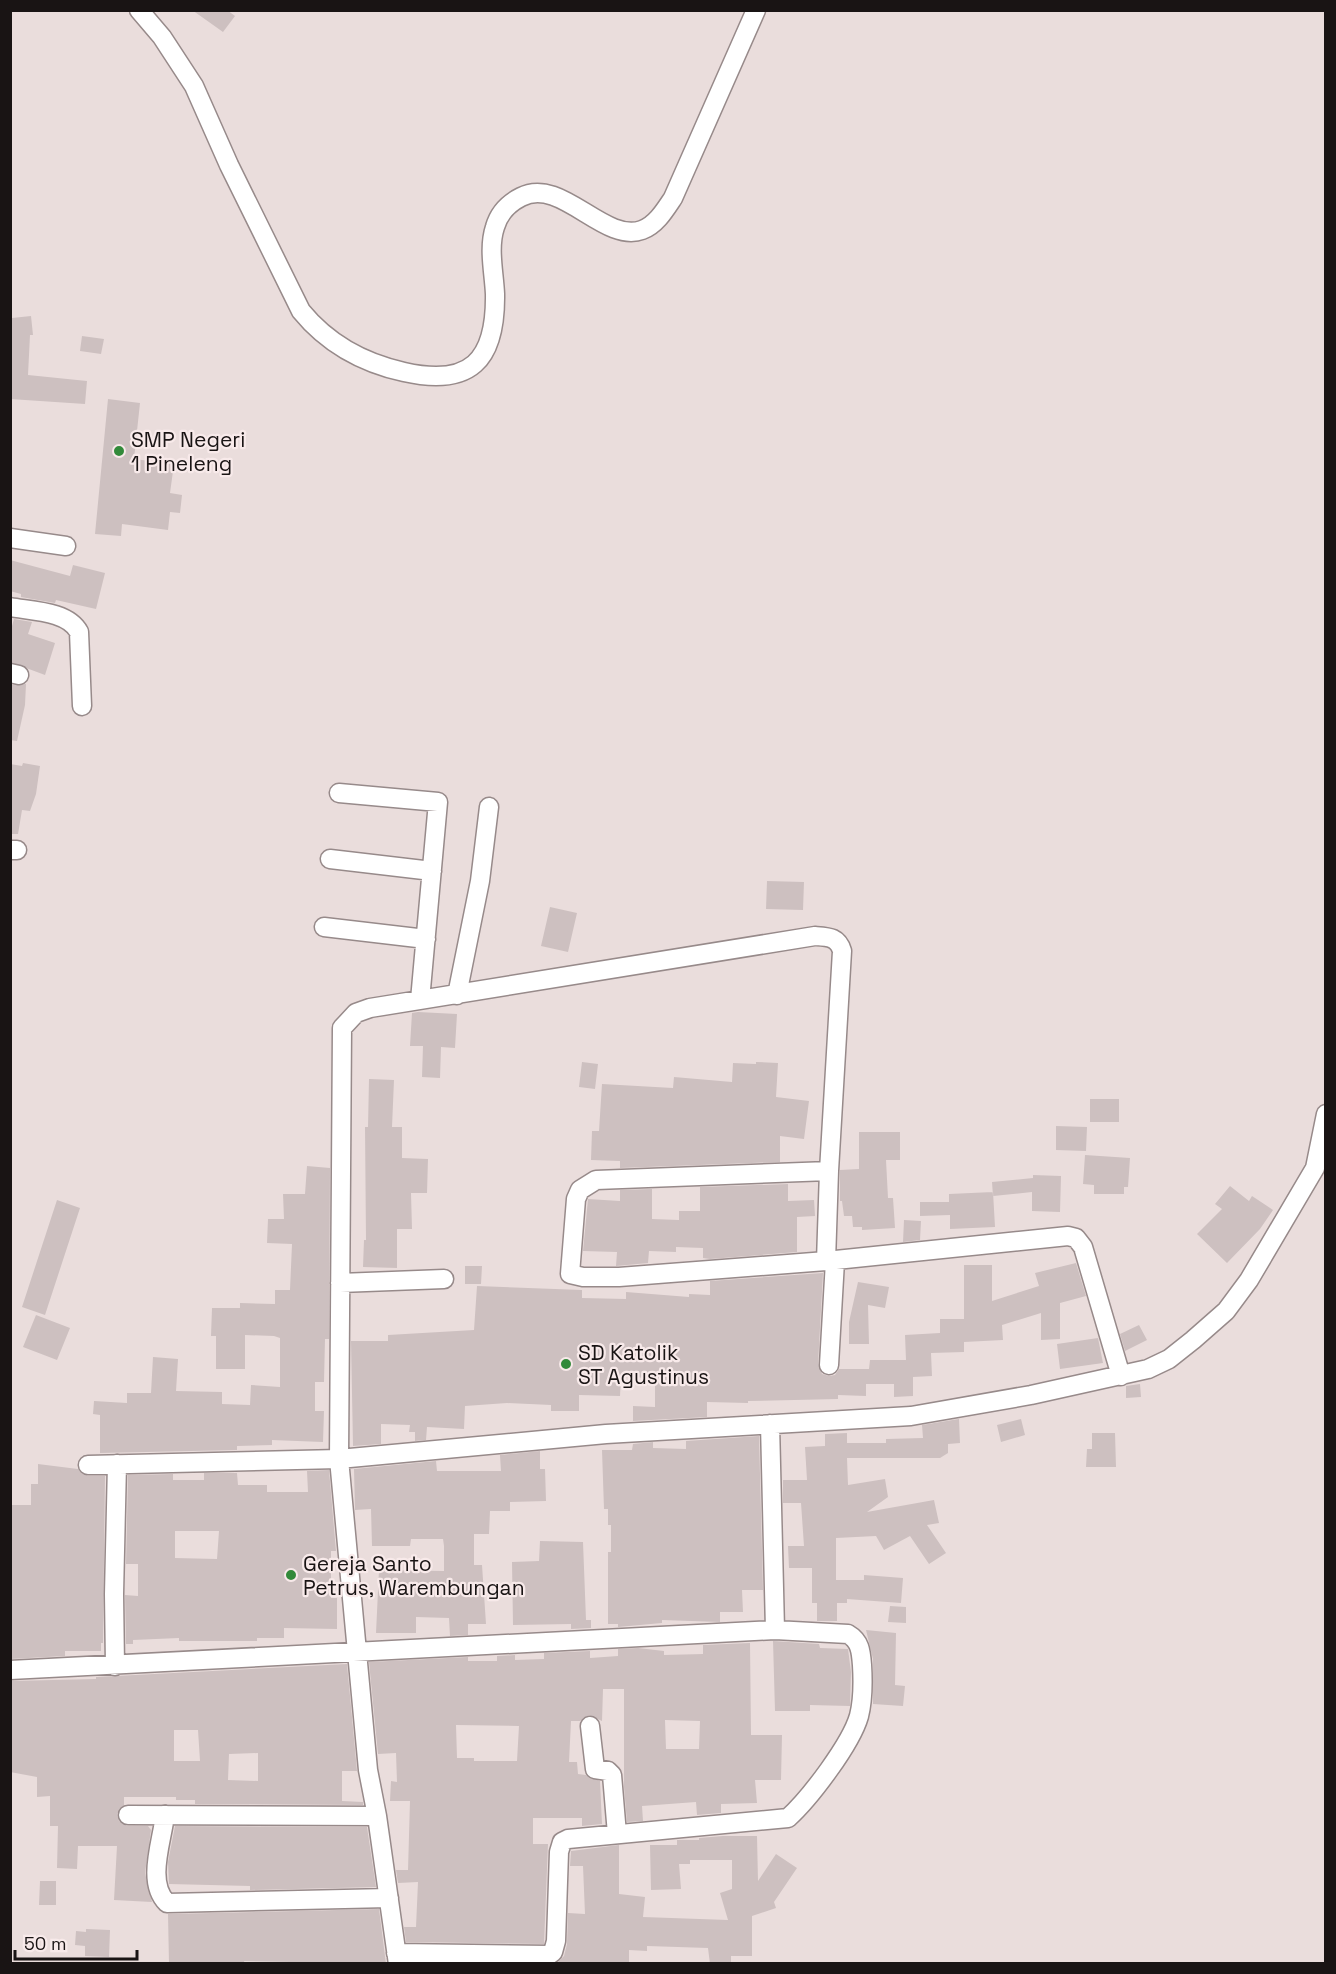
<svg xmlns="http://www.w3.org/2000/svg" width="1336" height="1974" font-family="'Space Grotesk',sans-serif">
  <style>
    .building { fill: #cdc0c0; fill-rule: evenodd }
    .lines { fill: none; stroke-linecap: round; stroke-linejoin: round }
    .minor-casing { stroke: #978a8a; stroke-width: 21 }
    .minor { stroke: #fff; stroke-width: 18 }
    .poi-dot { fill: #328a3a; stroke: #f8eaea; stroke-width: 2 }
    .labels { text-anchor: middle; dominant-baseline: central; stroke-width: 4.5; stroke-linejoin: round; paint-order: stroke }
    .poi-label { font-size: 21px; fill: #191414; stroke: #f8eaea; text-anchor: start }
  </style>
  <rect width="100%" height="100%" fill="#eadddc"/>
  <path class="building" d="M192,10h35l8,6 -12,16z
    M31,316l2,19h-3l-2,40 59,6 -2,23 -75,-5 2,-81z
    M82,336l22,3 -3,15 -21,-3z
    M108,399l32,4 -6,56 40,5 -4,29 12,2 -2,18 -10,-1 -2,18 -46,-6 -1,12 -26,-2z
    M10,560l60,16 3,-11 32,8 -9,36 -40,-9 -1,3 -34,-6v-3l-11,-3z
    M14,619l18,3 -4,12 27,9 -10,32 -35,-13v-29z
    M26,684l-1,21 -8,36 -7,-1v-55z
    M23,763l17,3 -4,28 -6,17 -8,-1 -4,24h-8v-70l12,2z
    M767,881l37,1 -1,28 -37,-1z
    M550,907l27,6 -9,39 -27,-6z
    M418,1012l39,2 -2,34 -14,-1 -1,31 -18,-1 1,-31h-13l2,-33z
    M582,1062l16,2 -3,25 -16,-2z
    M756,1062l22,1 -2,34 33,4 -5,38 -24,-3v26l-160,6v-7l-29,-1 1,-29h7l3,-47 71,4 1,-11 58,5 1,-19 23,1z
    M369,1079l25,1 -2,47h10v31l26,1 -1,34h-16l1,36h-15v39l-34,-1 1,-27h2l-1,-113h3z
    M1090,1099h29v23h-29z
    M1056,1126l31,1 -1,24 -30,-1z
    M859,1132h41v28h-14l2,38h5l2,30 -33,2v-3h-9l-1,-11h-8l-2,-15h-2v-31l19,-1z
    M1085,1155l45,3 -2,29h-4v7h-30v-9l-11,-1z
    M307,1166l23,2 -1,171h-4l-1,43h-9v29h9l-1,31 -51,-2v5l-35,1v4l-137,3v-38l-7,-1 1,-13 33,2v-10h24l2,-36 25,2 -2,32 46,1v12l28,1 1,-20 29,2v-49l-6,-2 -29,-1v34h-29v-33h-5l1,-28h28v-5l35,1v-14h15l2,-46 -25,-1 1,-24h16l-1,-25h22z
    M1033,1175l28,1 -1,36 -28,-1v-19l-39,4 -1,-14 41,-4z
    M788,1184v17l26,-1 1,16 -18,1v35l-87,7 -7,-1v-10l-27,-1v5l-27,-1 -1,12 -32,3 1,-14 -34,-1 5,-52 32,2v-11l32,-1v30l27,1v-9h21v-24z
    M1230,1186l19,15 3,-5 21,14 -13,19 -33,34 -30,-29 25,-25 -7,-5z
    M993,1192l2,35 -45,2v-14l-30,1v-14h29v-8z
    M57,1200l23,8 -35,107 -23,-8z
    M904,1220l17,1 -1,19 -17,2z
    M1076,1263l10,33 -26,7v36l-19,1v-27l-39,12 1,15 -39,2v10l-33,1 1,23 -19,1v19l-19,1v-13h-28v12l-28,-1v4l-90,2v2l-41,-1v15l-74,4v-15l22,1v-29l-34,-1 -1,19 -41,-1v16h-28v-6l-44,-2 -42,3 -1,23 -37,-2 -1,13 -11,1v-9h-6l1,-7 -29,-1v20l-28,2 -2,-105h37v-6l86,-5 3,-44 105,4v8l44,1v-7l63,5v-3l21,1v-14l113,-8 -5,91 4,10 7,2 6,-1 4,-6h30l1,-9h36l-1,-25 35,-2v-14h24v-54h28v36l47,-15 -4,-13z
    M465,1266h17l-1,18h-16z
    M858,1282l31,5 -4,21 -17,-3 1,39h-20v-22z
    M36,1315l34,13 -13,32 -34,-13z
    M1139,1325l8,15 -22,11 -5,-17z
    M1098,1338l5,25 -43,6 -3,-25z
    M1140,1384l1,13 -15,1v-12z
    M959,1419l1,24 -12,1v9l-8,5h-93l1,27 37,-6 3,18 -21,15 67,-12 5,23 -12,2 19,28 -17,11 -19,-28 -26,14 -8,-14 -40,2v42h28v-5l39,3 -2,25 -54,-4v4h-10v18h-20v-18h-5v-35h-23l-1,-22h16l-3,-43h-18v-23h24l-2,-33 20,-1v-12l22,-1v10h39v-4l37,-1 -1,-13z
    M1021,1419l4,16 -24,7 -4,-17z
    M1092,1433h23l1,34h-30l1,-18h5z
    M759,1436l4,154h-21l1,22h-23v10l-58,-2v3l-44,4v-3h-10v-72h3v-27h-3v-16h-4l-2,-59h30l1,-6 20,-2v6l33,1v-8z
    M540,1451v18h5l1,32 -36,1v9h-20l-1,23h-15v31h8l4,59h-18v11l-18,1 -1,-18 -33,-1v16h-40l3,-63 65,1v-25l-1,-7h-32l-1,7h-38l-1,-37 -16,1 -1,-41 82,-8 1,10h64l-1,-16z
    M38,1464l40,5 10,7h17l-2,167h-2v8h-36v5l-55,3 1,-154h20v-21h7z
    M329,1470l7,81h-5v47h6v31l-53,-1v10h-27v3h-78v-3l-46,2v4h-7l-1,-49 13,1v-32h-12l2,-89 45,-1v6h31v-7h33l1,12h29v7h41l-1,-21zM175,1531h44l-2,28 -42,-1z
    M540,1541l43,1 3,78h5v8l-20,1v-5l-58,1 -1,-63 27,-1z
    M890,1606l16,1v16l-18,-1z
    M866,1630l30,3 -1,52 10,1 -2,20 -30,-2v-45z
    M773,1641l46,3 1,4 28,1 3,23 -1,34 -40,-1v6h-35z
    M750,1643l1,92h31l-1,45h-26l2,23 -36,1v9l-24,2 -1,-13 -54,4 1,15 -16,1 -3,-35v-98h-21l-1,32 -13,-6 -9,6h-9l-2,41h8l1,12 8,1 14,6 2,43 -20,2v-8h-49v26h15l-4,100 -138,-2 -2,-15h12l2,-45 -20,1 -2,-13h12l2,-69h-20l1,-20 6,1 -1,-29 -18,1 -9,-92 99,-5v4h29v-5l18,-1v5l29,-1v-6l46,-2v7l28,-2v-7l20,-1 26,3v4l39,-1v-9zM665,1720l35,1 -1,28h-33zM456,1725l63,1 -2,35h-43v-3h-17z
    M347,1664l10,107h-15v30l21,1v3l-168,-1v-4h-19v-3h-52v8l-7,9 2,7 8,5h21l3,4 -6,43 7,29 -38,-2 3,-54h-39l-1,23 -20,-1 1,-42h-8v-30l-13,1v-20l-27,-5v-91l86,-2v-2zM174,1730h24l2,31h-26zM258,1753v28l-30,-1 1,-26z
    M175,1826l192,1 9,60 -126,3v-4l-81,-2 -1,-22z
    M723,1836h34l1,45 18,-27 21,14 -23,34 2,6 -24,8v40h-21v8h-21l-2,-16 -61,-2v5l-18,-1v14h-73l8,-8 3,-12 1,-31 17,1 -2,-48h-13l1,-15 48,-6v49l26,3 -2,20 85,3 -8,-27 12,-4v-29h-42v4h-11l2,25 -30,1 -1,-45h27v-5h22v-2z
    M40,1881h16v24h-17z
    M379,1909l7,55 -142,-3 1,3h-76l-1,-50z
    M86,1929l24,1 -1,27 -24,-1v-10l-10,-1 1,-14 10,1z"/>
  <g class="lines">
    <g class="minor-casing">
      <path id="minor" d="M139,10l23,27 32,49 35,79 72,146c27,33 62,52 103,61 66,15 92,-11 91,-78 -1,-22 -7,-46 0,-67 4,-14 14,-24 26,-30 40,-21 83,47 121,33 14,-5 23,-20 31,-32l83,-188
        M10,538l56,8
        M10,607c22,4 58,4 69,25l3,74
        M10,673l9,2
        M339,793l99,9 -18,198
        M10,850h7
        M330,859l102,12
        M324,927l102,12
        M457,995l23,-114 9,-74
        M829,1171l-233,9 -16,10 -4,9 -6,75 13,3h36l207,-16 242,-25 8,2 7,9 38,129
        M340,1283l104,-4
        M829,1365l6,-104
        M770,1424l5,206
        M88,1465l251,-6 3,-431 14,-15 14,-5 445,-72c14,1 23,1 27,15l-13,220 -3,90
        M115,1666l-1,-72 3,-130
        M10,1670l765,-40 73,4c12,7 13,17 14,31 1,16 1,35 -3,51 -8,28 -49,82 -71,102l-220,21 -6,3 -3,10 -3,89 -3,11 -4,3 -153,-2
        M590,1726l5,43 13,2 4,4 5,59
        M128,1815l249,1
        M165,1815c-3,27 -19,67 2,88l222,-5
        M398,1964l-21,-148 -9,-46 -29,-311 267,-25 305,-18 120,-21 117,-26 21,-10 24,-19 33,-29 23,-31 66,-112 11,-54"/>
    </g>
    <use href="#minor" class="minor"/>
  </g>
  <g class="poi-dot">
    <circle cx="119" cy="451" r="6"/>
    <circle cx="566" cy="1364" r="6"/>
    <circle cx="291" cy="1575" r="6"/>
  </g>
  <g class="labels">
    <g class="poi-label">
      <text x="131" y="439">SMP Negeri<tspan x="131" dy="24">1 Pineleng</tspan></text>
      <text x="578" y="1352">SD Katolik<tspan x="578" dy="24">ST Agustinus</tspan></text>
      <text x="303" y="1563">Gereja Santo<tspan x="303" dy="24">Petrus, Warembungan</tspan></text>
    </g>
  </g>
  <rect width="1336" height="1974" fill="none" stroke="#191414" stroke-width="24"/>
  <path d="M15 1950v9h122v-9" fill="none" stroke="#191414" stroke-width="3"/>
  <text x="24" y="1950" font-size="18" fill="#191414" stroke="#f8eaea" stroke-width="4.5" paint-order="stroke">50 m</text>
</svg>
